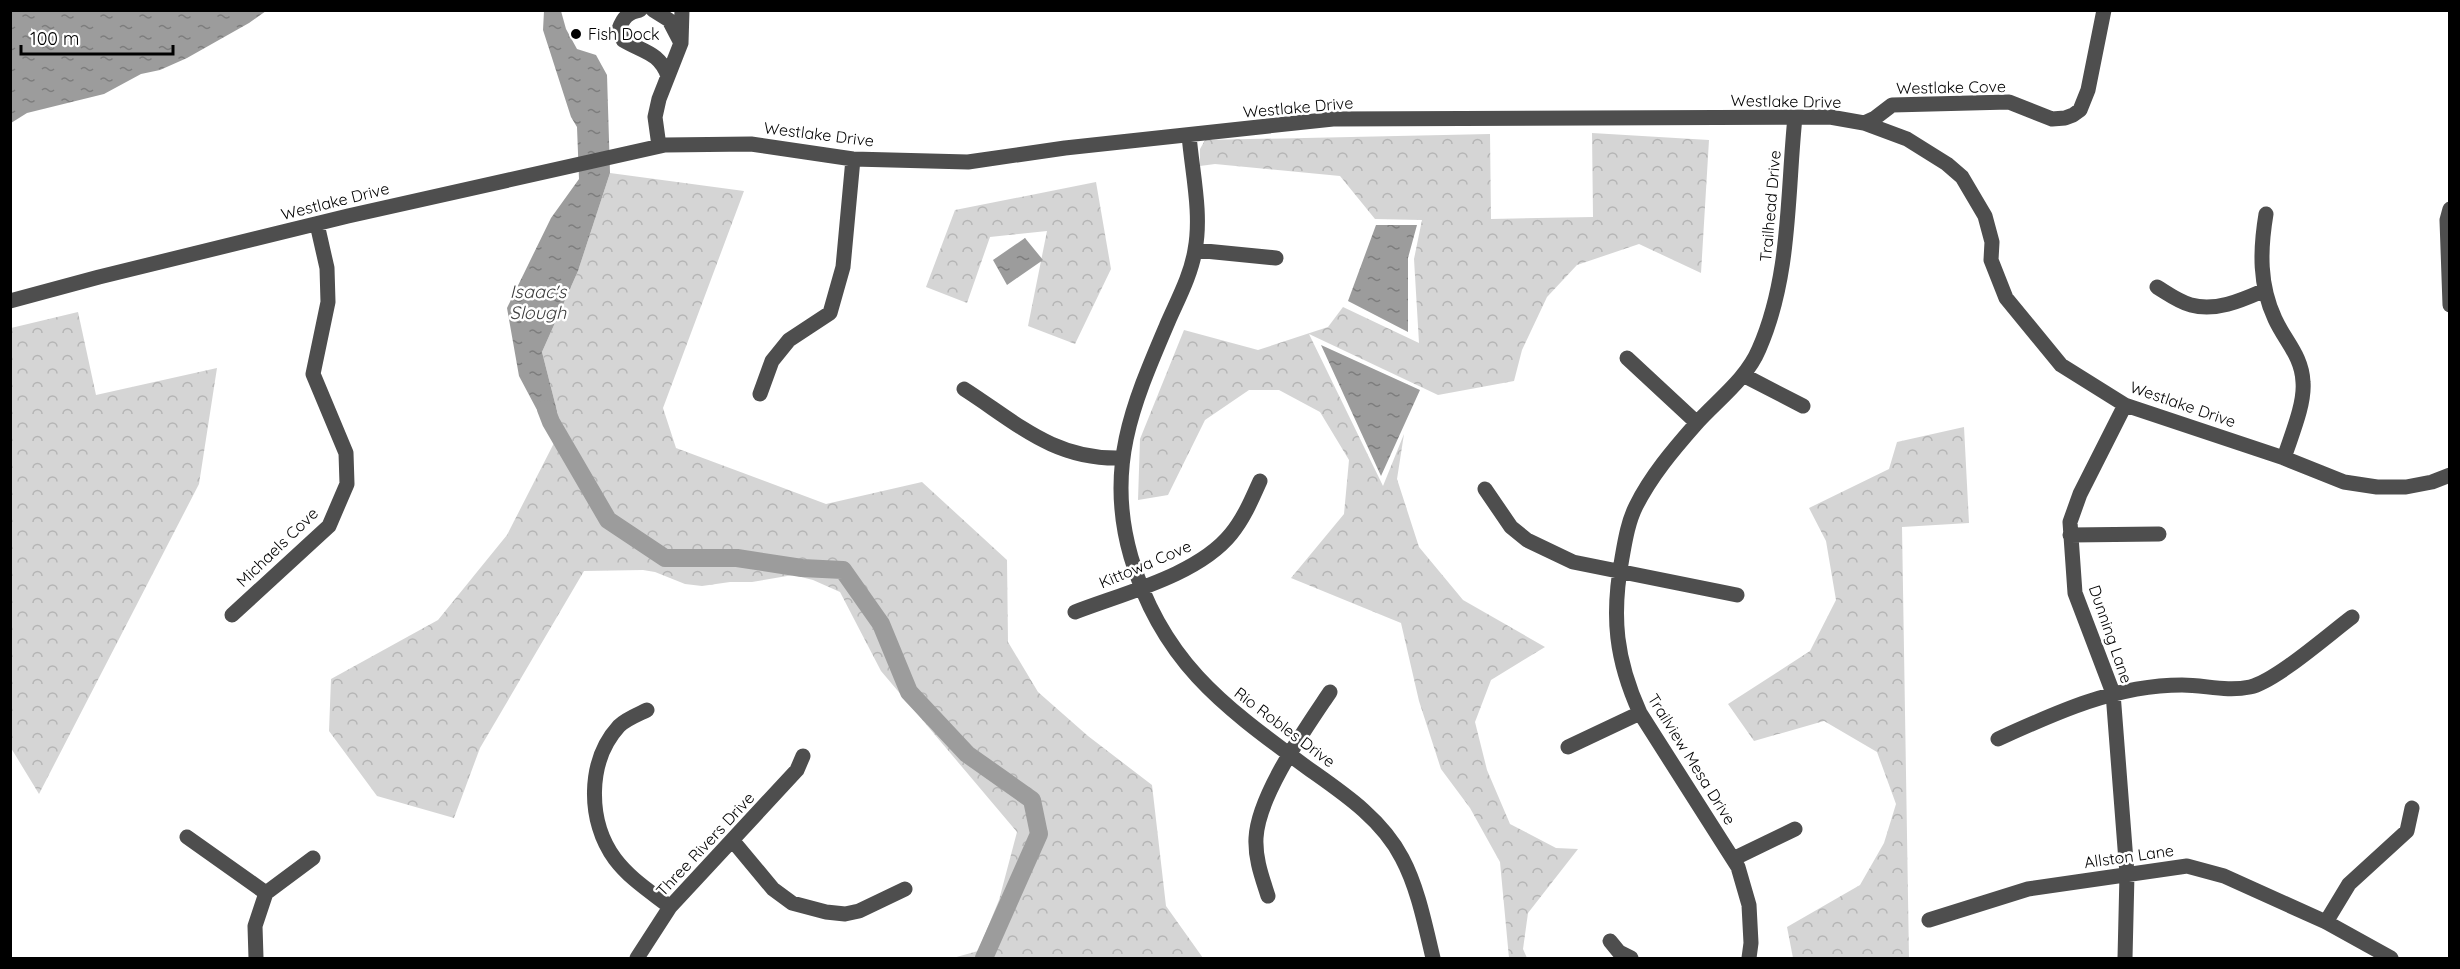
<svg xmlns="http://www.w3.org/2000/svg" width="2460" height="969" font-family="Quicksand,sans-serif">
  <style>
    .forest { fill: url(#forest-crowns) }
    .water { fill: url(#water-ripples) }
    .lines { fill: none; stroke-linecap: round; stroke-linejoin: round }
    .river { stroke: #9c9c9c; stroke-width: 18 }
    .minor { stroke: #4e4e4e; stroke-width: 15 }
    .poi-dot { fill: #000; stroke: #fff; stroke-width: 2 }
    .labels { text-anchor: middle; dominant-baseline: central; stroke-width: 5; stroke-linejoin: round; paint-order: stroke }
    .poi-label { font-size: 16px; fill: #000; stroke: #fff; text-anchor: start }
    .street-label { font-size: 16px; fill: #000; stroke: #fff }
    .water-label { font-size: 18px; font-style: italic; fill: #3d3d3d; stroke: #fff }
  </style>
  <defs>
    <pattern id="forest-crowns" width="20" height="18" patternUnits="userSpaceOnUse" patternTransform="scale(1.5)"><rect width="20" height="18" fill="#d5d5d5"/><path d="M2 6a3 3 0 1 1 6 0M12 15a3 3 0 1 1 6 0" fill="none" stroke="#b5b5b5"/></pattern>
    <pattern id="water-ripples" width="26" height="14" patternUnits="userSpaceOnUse" patternTransform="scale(1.5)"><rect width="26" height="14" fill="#9c9c9c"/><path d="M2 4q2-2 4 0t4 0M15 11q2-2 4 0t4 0" fill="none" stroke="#7d7d7d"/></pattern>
  </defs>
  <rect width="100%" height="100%" fill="#fff"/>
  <path class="forest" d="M1592,133l117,7 -8,133 -62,-29 -62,21 -30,32 -25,53 -8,31 -76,14 -129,-61 74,152 21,-52 -7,45 22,68 44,53 82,47 -54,33 -16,42 12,48 23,54 46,24 22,1 -50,64 -5,36 4,9h-18l-9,-96 -30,-54 -29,-39 -22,-68 -18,-78 -110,-45 53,-64 5,-54 -29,-48 -41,-22h-30l-44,30 -37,75 -30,5 2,-61 44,-109 74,20 70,-23 15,-20 76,36 -5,-84 8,-39 -47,-1 -35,-43 -125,-12 -15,2v-17l5,-9 285,-6 1,85 102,-2z
    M610,173l134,18 -81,217 13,40 150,56 96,-22 85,78 1,82 30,50 50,44 64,49 14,121 37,52h-250l25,-7 21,-51 18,-68 -136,-161 -41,-79 -27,-12 -20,-5 -41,7h-22l-28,4 -17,-2 -30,-12 -12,-2 -59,1 -104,177 -26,70 -77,-22 -48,-65 2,-52 107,-59 69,-85 47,-92 3,-32 -15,-59 36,-81z
    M1096,182l15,87 -36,75 -47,-18 19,-95 -57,6 -23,66 -41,-16 29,-77z
    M78,312l18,83 121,-27 -18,116 -160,310 -28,-46v-420z
    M1964,427l5,96 -67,4 7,431h-116l-6,-31 73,-42 24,-42 12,-39 -19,-52 -53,-31 -70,20 -26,-37 82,-53 26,-51 -10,-59 -17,-33 80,-39 8,-27z"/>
  <path class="water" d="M11,10h255v1l-17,12 -62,35 -27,12 -19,4 -37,20 -77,19 -16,10z
    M544,11h17l5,18 11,20 19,6 11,20 3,98 -32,98 -36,81 15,59 -3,31 -35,-66 -12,-68 44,-90 28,-39 -2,-52 -6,-10 -28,-87z
    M1376,225h41l-9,33v74l-60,-31z
    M1025,238l18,22 -36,25 -14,-25z
    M1321,345l99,45 -39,86z"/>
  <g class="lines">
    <path class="river" d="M546,409l5,13 57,98 57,38h72l65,10 41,2 38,54 28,68 58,62 65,46 7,34 -55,124"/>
    <path class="minor" d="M640,10c-12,2 -17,8 -21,19l4,11c20,12 36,12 45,36
      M653,10l16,10 12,23 -22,56 -4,18 4,29
      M681,43l1,-33
      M1864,123l11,-5 17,-13 117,-3 43,17 13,-1 8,-3 7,-5 8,-20 16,-80
      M1189,135c3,37 13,78 6,115 -4,25 -17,49 -27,72 -35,82 -63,145 -37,235 31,106 94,150 178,212 34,24 73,50 93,89 16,30 23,67 31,100
      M2450,209l-3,11 3,85
      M2266,214c-6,36 -7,71 9,105 10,22 27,37 28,63 2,22 -12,54 -19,76
      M1195,250l81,8
      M2157,287c10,6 22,15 34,18 25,7 51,-5 74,-15
      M10,301l89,-24 249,-61 317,-71 86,-1 102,15 115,3 97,-14 268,-29 497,-2 34,6 43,16 40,25 15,13 23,39 7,26 -1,18 15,38 55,67 64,40 159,53 60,24 33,5h29l26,-5 18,-7
      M1627,358l70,65
      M1743,375l60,31
      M964,389c53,34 90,71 157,69
      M760,394l12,-33 17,-21 41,-27 13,-46 10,-108
      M1485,489l26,38 16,13 46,22 164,33
      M2070,535l89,-1
      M1075,612c49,-19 123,-37 156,-78 13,-16 21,-35 29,-53
      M232,615l97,-89 18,-42 -1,-31 -33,-79 15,-72 -1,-34 -10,-44
      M647,710c-8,4 -21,9 -28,16 -32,35 -32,95 -4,133 15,20 36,33 55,48
      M1998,739c59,-27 118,-54 184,-54 23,0 44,7 68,2 26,-6 78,-52 102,-70
      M1568,747l72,-34
      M187,837l79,56
      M733,841l40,48 19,14 34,9 19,2 14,-3 46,-22
      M1733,859l62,-30
      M1268,896c-6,-19 -13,-37 -12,-58 2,-43 50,-110 74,-146
      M1929,920l99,-31 159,-23 37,10 102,46 65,36
      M2326,922l23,-38 58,-53 5,-23
      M1610,941l9,11 12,6
      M256,958l-1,-32 11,-33 47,-35
      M637,958l33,-51 127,-137 6,-14
      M1749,958l2,-15 -2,-38 -11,-38 -98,-154c-24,-53 -29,-96 -18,-155 3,-17 6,-36 14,-52 15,-30 37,-56 59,-81 21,-24 51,-45 64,-76 32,-73 28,-154 36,-232
      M2125,958l2,-84 -14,-181 -38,-100 -5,-71 10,-28 45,-89"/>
  </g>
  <circle class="poi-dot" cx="576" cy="34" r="6"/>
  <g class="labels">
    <g class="poi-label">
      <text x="588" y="34">Fish Dock</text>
    </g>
    <g class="street-label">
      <text transform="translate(1951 87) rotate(-1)">Westlake Cove</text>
      <text transform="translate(1786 101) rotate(1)">Westlake Drive</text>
      <text transform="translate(1298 107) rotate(-5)">Westlake Drive</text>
      <text transform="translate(819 134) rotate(7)">Westlake Drive</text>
      <text transform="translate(335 201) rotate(-14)">Westlake Drive</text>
      <text transform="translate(1770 206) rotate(-85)">Trailhead Drive</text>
      <text transform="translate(2183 404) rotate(19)">Westlake Drive</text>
      <text transform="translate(277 547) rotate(-44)">Michaels Cove</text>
      <text transform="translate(1145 564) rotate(-23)">Kittowa Cove</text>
      <text transform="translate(2111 634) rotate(71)">Dunning Lane</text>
      <text transform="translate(1285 727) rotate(37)">Rio Robles Drive</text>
      <text transform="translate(1692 759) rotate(58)">Trailview Mesa Drive</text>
      <text transform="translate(705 844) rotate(-47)">Three Rivers Drive</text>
      <text transform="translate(2129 856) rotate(-8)">Allston Lane</text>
    </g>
    <g class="water-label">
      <text x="538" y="291">Isaac's<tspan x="538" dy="21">Slough</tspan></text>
    </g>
  </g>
  <rect width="2460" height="969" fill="none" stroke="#000000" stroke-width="24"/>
  <path d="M21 45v9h152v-9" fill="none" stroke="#000000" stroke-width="3"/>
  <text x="30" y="45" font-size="18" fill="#000000" stroke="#ffffff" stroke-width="4.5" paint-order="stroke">100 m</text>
</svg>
